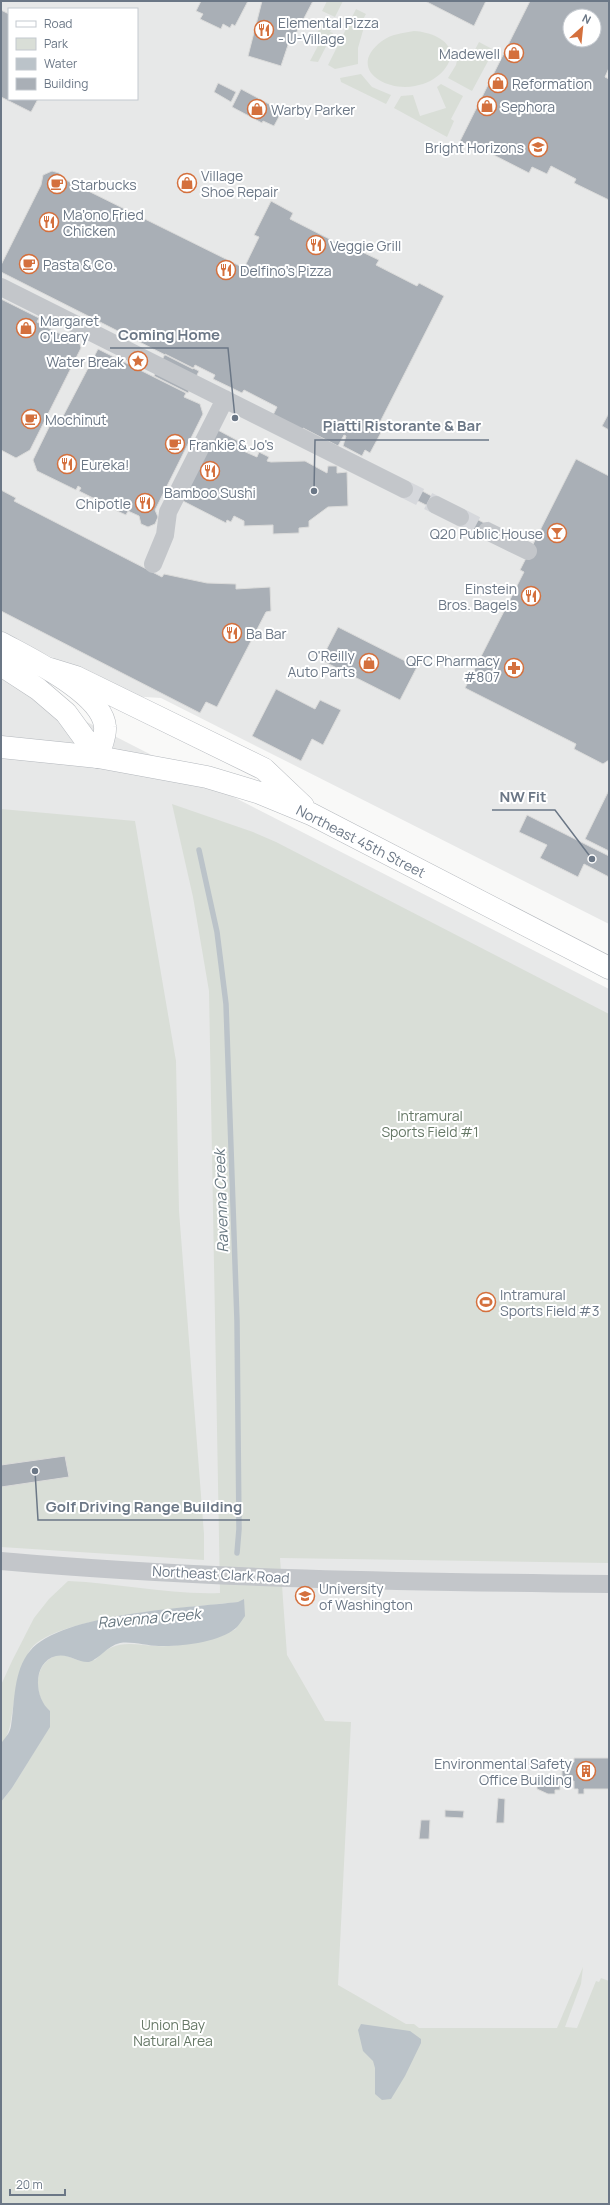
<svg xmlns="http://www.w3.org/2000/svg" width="610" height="2205" font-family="Manrope,sans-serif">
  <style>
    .built { fill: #e7e8e8; fill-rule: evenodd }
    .green { fill: #d9ded7 }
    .water { fill: #bbc3c9 }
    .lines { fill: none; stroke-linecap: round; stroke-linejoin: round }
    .stream { stroke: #bbc3c9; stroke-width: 5.5 }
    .building { fill: #a9afb6; stroke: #dbdbda; fill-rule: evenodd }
    .street-tunnel { stroke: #d6d8dc; stroke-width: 18; stroke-dasharray: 18 9; stroke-linecap: butt }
    .secondary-casing { stroke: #b6babf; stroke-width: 23 }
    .primary-casing { stroke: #b4b8bd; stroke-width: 23 }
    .street { stroke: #c3c6ca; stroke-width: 18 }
    .secondary { stroke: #fff; stroke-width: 22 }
    .primary { stroke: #fff; stroke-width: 22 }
    .labels { text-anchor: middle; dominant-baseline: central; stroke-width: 4; stroke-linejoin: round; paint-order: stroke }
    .poi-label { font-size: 14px; fill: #6b7786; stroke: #fff; text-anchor: start }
    .street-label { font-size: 14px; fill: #6b7786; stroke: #fff }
    .park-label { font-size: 14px; fill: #667866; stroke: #fff }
    .water-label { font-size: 15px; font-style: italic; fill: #677780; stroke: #fff }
    .leader { fill: none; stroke: #6b7786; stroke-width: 1.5 }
    .callout-dot { fill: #6b7786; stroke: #fff; stroke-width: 1.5 }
    .callout-label { font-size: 15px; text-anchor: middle; font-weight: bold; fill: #6b7786; stroke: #fff; stroke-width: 4; stroke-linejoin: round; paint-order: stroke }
  </style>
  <rect width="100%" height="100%" fill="#f9f9f8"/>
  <path class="built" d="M1,1h608v923l-448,-226 -32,-2 -128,-64zM9,9h128v90h-128zM570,16h24v24h-24z
    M1,678l608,311v1215h-608z"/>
  <path class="green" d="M327,1h16l-8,16 -13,-6z
    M356,9l10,5 -6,11 4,2 -6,21v16l-23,5 -7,-4z
    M324,20l9,5 -3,7 3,1 -15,29 -8,-1 11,-21 -6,-3z
    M414,31c20,1 50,14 30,39 -8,9 -18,14 -29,16 -32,6 -68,-19 -33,-45 9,-7 21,-8 32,-10z
    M479,42l15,8 -22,41 -24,-13 8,-13 2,-9 11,5z
    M361,74l11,13 19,8 -5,9 -45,-22 -1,-4z
    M441,84l22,12 -12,23 3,2 -7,16 -53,-29 7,-12 12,-1 7,21 26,-8 -9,-21z
    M172,804l81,28 23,10 333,172v549l-329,-5 7,97 38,66 26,1 -13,263 68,39h8l5,4h138l26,-61 -2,17 -16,43 12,1 19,-47 3,1 2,-4 8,3v223h-608v-402l11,-14 33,-54 5,-22c-16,-14 -18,-47 5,-56 10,-4 18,4 27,5 4,0 9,-1 13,-1 23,-26 43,-12 72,-14 25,-2 46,-6 69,-17l8,-29 -5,2c-41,5 -192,14 -210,50 -6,12 -14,42 -16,56 -3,15 -2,24 -12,37v-60l11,-24 22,-43 15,-19 19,-18c51,2 101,14 152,12l-11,-602 -16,-94z
    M1,809l134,12 41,240 3,150 25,323v26l-203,-13z"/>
  <path class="water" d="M244,1599l1,17c-3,4 -6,9 -9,12 -16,14 -56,19 -77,18 -12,0 -27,-5 -39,-3 -13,3 -22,17 -31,19 -11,1 -21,-9 -33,-6 -24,6 -22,42 -6,55v16l-38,61 -11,14c0,-11 -1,-50 0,-58 3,-6 9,-10 10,-18 4,-24 2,-55 19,-75 31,-38 159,-43 208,-49z
    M361,2024l49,7 11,8v4l-16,33 -14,23 -9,1 -7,-6v-26l-2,-7 -10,-10 -5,-21z"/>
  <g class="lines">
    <path class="stream" d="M199,850l18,82 9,72 11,317 2,208 -2,24"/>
  </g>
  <path class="building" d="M201,1h47l-13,25 -3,-2 -2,4 -7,-4 -2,5 -21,-10 3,-5 -7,-3z
    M262,1h51l-22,42 -2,-1 -8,24 -33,-10z
    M425,1h61l-12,25z
    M530,1h79v67l-4,9 4,2v121l-35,-17 2,-4 -25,-13 -4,8 -15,-7 -3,6 -57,-29 -1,3 -11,-6zM570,16h24v24h-24z
    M1,10l8,4v85h29l-7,13 -30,-15z
    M218,83l18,9 -5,10 -17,-10z
    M241,89l41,22 -8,15 -11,-5 -1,2 -30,-16z
    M52,171l7,2 5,6 180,89 15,-31 -5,-2 17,-34 22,12 -3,6 69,35 1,-3 19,9 -3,5 41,21 2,-3 25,13 -65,128 5,3 -14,26 -5,-3 -3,6 -19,-10 3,-10 -2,-1 -6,11 -35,-18 -2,3 -29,-14 5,-10 -33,-17 -2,3 -29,-14 2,-4 -20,-10 -2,4 -192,-97v-7l40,-80 2,-10z
    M182,177h9v13h-9z
    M1,299l38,19 -2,4 43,22 1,4 -51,102 -14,8 -15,-8z
    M98,349l88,44 -2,4 16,7 3,10 -48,96 3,7 -3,7 -7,3 -7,-3 -2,-8 -11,-5 -2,4 -11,-5 1,-3 -14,-8 -1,3 -22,-11 2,-3 -3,-2 -2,4 -39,-19 -4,-11 18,-37 7,3z
    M165,354l34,17 -11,22 -34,-17z
    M609,413v17l-7,-4z
    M214,428l30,16 -3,6 16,7 2,-5 10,5 -2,4 4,1 34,-1 22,12 1,-7h9v7l10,-1 1,34 -20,1 -19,14v6l-10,1v5l-26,1v-9l-29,1v-5l-10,-5 -3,6 -4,-2 -1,3 -45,-23z
    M576,459l33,17v284l-6,4 -29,-15 2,-5 -111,-56 59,-116 -4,-2z
    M413,486l26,14 -5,9 -26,-13z
    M1,490l15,8 -2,3 148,76 2,-3 43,9 29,1v5l34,-2 1,24 -5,1 -49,95 -11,-5 -6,11 -199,-102z
    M463,512l27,14 -5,10 -27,-14z
    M338,627l79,40 -17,33 -79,-40z
    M276,689l39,20 5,-9 21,10 -18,35 -11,-6 -11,22 -49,-25z
    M609,790v61l-24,-12z
    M527,815l82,41v21l-25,-13 -6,13 -38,-19 7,-13 -28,-13z
    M65,1456l4,21 -68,10v-22z
    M574,1758h35v31h-25v5h-6v-5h-4v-8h-12v-19h12z
    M537,1780h23v10h-5v4h-7l-11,-5z
    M498,1798l7,1 -1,24h-8z
    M445,1810l19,1 -1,7 -18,-1z
    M421,1820h9l-1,19h-10z"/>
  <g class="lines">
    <path class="street-tunnel" d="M404,489l32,16
      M460,517l27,14"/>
    <g class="secondary-casing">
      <path id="secondary" d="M1,643c27,15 102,50 104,84 1,9 -5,21 -7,30
        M1,665l37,24 28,24 32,44"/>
    </g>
    <g class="primary-casing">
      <path id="primary" d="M50,669l26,8 188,92 39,37
        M1,747l97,10 109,20 53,16 51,21 298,154"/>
    </g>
    <path class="street" d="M1,287l403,202
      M436,505l24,12
      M487,531l41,20
      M153,564l12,-29 3,-23 57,-113
      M1,1561c202,18 405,21 608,23"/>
    <use href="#secondary" class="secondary"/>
    <use href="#primary" class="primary"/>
  </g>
  <defs>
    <g id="restaurant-ring" transform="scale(1)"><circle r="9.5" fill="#fff" stroke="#d4703d" stroke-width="1.5"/><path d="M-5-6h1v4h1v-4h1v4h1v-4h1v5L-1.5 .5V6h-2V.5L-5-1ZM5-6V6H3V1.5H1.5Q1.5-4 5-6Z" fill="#d4703d"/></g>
    <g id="shop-ring" transform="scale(1)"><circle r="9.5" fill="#fff" stroke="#d4703d" stroke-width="1.5"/><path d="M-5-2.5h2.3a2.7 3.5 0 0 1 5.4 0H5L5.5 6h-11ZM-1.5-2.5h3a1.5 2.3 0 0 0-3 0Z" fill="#d4703d"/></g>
    <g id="school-ring" transform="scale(1)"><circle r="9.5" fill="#fff" stroke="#d4703d" stroke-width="1.5"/><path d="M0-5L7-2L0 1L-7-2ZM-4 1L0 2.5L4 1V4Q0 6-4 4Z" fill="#d4703d"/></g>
    <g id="cafe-ring" transform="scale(1)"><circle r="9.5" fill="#fff" stroke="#d4703d" stroke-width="1.5"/><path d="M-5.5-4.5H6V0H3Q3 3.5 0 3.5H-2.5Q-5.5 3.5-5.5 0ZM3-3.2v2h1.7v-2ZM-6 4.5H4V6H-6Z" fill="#d4703d"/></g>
    <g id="sight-ring" transform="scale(1)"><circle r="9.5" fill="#fff" stroke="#d4703d" stroke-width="1.5"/><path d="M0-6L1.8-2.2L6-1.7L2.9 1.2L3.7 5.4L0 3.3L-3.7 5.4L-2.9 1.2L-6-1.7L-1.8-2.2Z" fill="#d4703d"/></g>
    <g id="bar-ring" transform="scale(1)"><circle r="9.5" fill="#fff" stroke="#d4703d" stroke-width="1.5"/><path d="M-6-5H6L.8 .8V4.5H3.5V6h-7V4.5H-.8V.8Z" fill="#d4703d"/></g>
    <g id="pharmacy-ring" transform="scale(1)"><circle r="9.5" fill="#fff" stroke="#d4703d" stroke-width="1.5"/><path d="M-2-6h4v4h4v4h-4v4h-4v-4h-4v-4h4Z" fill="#d4703d"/></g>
    <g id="stadium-ring" transform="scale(1)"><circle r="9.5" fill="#fff" stroke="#d4703d" stroke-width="1.5"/><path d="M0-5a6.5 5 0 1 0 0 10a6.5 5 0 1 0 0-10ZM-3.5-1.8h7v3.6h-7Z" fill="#d4703d"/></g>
    <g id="university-ring" transform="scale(1)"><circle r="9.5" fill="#fff" stroke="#d4703d" stroke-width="1.5"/><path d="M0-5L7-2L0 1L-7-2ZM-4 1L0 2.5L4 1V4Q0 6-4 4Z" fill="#d4703d"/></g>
    <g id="building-ring" transform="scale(1)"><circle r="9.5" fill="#fff" stroke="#d4703d" stroke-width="1.5"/><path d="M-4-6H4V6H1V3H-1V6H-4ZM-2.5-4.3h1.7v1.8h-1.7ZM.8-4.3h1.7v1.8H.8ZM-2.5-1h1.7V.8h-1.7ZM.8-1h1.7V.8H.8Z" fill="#d4703d"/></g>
  </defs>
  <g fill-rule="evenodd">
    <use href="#restaurant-ring" x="264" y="30"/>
    <use href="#shop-ring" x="514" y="53"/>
    <use href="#shop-ring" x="498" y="83"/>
    <use href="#shop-ring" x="487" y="106"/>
    <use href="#shop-ring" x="257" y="109"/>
    <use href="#school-ring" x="538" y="147"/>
    <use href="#shop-ring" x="187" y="183"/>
    <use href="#cafe-ring" x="57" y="184"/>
    <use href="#restaurant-ring" x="49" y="222"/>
    <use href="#restaurant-ring" x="316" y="245"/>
    <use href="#cafe-ring" x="29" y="264"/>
    <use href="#restaurant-ring" x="226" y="270"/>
    <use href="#shop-ring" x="26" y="328"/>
    <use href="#sight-ring" x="138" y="361"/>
    <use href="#cafe-ring" x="31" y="419"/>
    <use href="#cafe-ring" x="175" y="444"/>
    <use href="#restaurant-ring" x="67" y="464"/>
    <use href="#restaurant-ring" x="210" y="471"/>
    <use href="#restaurant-ring" x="145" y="503"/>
    <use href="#bar-ring" x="557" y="533"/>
    <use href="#restaurant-ring" x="531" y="596"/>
    <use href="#restaurant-ring" x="232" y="633"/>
    <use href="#shop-ring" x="369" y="663"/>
    <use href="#pharmacy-ring" x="514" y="668"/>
    <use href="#stadium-ring" x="486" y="1302"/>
    <use href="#university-ring" x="305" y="1596"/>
    <use href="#building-ring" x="586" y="1771"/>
  </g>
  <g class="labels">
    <g class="poi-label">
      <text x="278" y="22">Elemental Pizza<tspan x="278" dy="16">- U-Village</tspan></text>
      <text x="500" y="53" text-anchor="end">Madewell</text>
      <text x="512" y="83">Reformation</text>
      <text x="501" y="106">Sephora</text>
      <text x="271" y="109">Warby Parker</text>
      <text x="524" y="147" text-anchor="end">Bright Horizons</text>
      <text x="201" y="175">Village<tspan x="201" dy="16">Shoe Repair</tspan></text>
      <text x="71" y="184">Starbucks</text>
      <text x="63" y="214">Ma’ono Fried<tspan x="63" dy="16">Chicken</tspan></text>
      <text x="330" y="245">Veggie Grill</text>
      <text x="43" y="264">Pasta &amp; Co.</text>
      <text x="240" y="270">Delfino's Pizza</text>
      <text x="40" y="320">Margaret<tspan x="40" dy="16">O'Leary</tspan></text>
      <text x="124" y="361" text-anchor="end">Water Break</text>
      <text x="45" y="419">Mochinut</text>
      <text x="189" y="444">Frankie &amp; Jo's</text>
      <text x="81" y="464">Eureka!</text>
      <text x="210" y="492" text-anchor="middle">Bamboo Sushi</text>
      <text x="131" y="503" text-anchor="end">Chipotle</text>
      <text x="543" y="533" text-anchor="end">Q20 Public House</text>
      <text x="517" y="588" text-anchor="end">Einstein<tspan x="517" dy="16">Bros. Bagels</tspan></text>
      <text x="246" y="633">Ba Bar</text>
      <text x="355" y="655" text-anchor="end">O'Reilly<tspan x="355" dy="16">Auto Parts</tspan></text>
      <text x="500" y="660" text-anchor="end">QFC Pharmacy<tspan x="500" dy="16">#807</tspan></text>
      <text x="500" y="1294">Intramural<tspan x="500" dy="16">Sports Field #3</tspan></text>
      <text x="319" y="1588">University<tspan x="319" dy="16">of Washington</tspan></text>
      <text x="572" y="1763" text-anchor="end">Environmental Safety<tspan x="572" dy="16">Office Building</tspan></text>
    </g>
    <g class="street-label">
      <text transform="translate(361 841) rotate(27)">Northeast 45th Street</text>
      <text transform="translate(221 1574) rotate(3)">Northeast Clark Road</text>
    </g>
    <g class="park-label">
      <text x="430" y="1115">Intramural<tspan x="430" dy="16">Sports Field #1</tspan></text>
      <text x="173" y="2024">Union Bay<tspan x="173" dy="16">Natural Area</tspan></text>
    </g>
    <g class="water-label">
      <text transform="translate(221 1201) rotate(-92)">Ravenna Creek</text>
      <text transform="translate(149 1618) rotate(-5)">Ravenna Creek</text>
    </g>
  </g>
  <path class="leader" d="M235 418L228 348H110M314 491L315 440H489M592 859L555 810H492M35 1471L38 1520H250"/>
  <g class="callout-dot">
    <circle cx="235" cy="418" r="4"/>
    <circle cx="314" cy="491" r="4"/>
    <circle cx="592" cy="859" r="4"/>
    <circle cx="35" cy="1471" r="4"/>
  </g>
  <g class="callout-label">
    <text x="169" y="340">Coming Home</text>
    <text x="402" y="431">Piatti Ristorante &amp; Bar</text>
    <text x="523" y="802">NW Fit</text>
    <text x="144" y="1512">Golf Driving Range Building</text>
  </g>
  <rect width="610" height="2205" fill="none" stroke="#6b7786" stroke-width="4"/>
  <rect x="8" y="8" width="130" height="92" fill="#ffffff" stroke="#c4c9cf"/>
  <rect x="16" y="21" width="20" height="6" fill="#ffffff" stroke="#c4c9cf"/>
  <text x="44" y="28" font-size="12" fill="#6b7786">Road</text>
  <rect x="16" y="38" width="20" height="12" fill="#d9ded7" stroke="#c4c9cf"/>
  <text x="44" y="48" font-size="12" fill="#6b7786">Park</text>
  <rect x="16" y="58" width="20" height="12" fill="#bbc3c9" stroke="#c4c9cf"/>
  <text x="44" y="68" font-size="12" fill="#6b7786">Water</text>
  <rect x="16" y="78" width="20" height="12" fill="#a9afb6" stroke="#c4c9cf"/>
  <text x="44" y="88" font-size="12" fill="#6b7786">Building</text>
  <g transform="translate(582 28) rotate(27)"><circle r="19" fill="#ffffff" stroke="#c4c9cf"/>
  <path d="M0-3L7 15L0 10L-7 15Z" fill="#d4703d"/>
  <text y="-6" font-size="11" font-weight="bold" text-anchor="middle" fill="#6b7786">N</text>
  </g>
  <path d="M10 2189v6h55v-6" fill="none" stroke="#6b7786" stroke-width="2"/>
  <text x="16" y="2189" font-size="12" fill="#6b7786" stroke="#ffffff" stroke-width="3" paint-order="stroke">20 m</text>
</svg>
